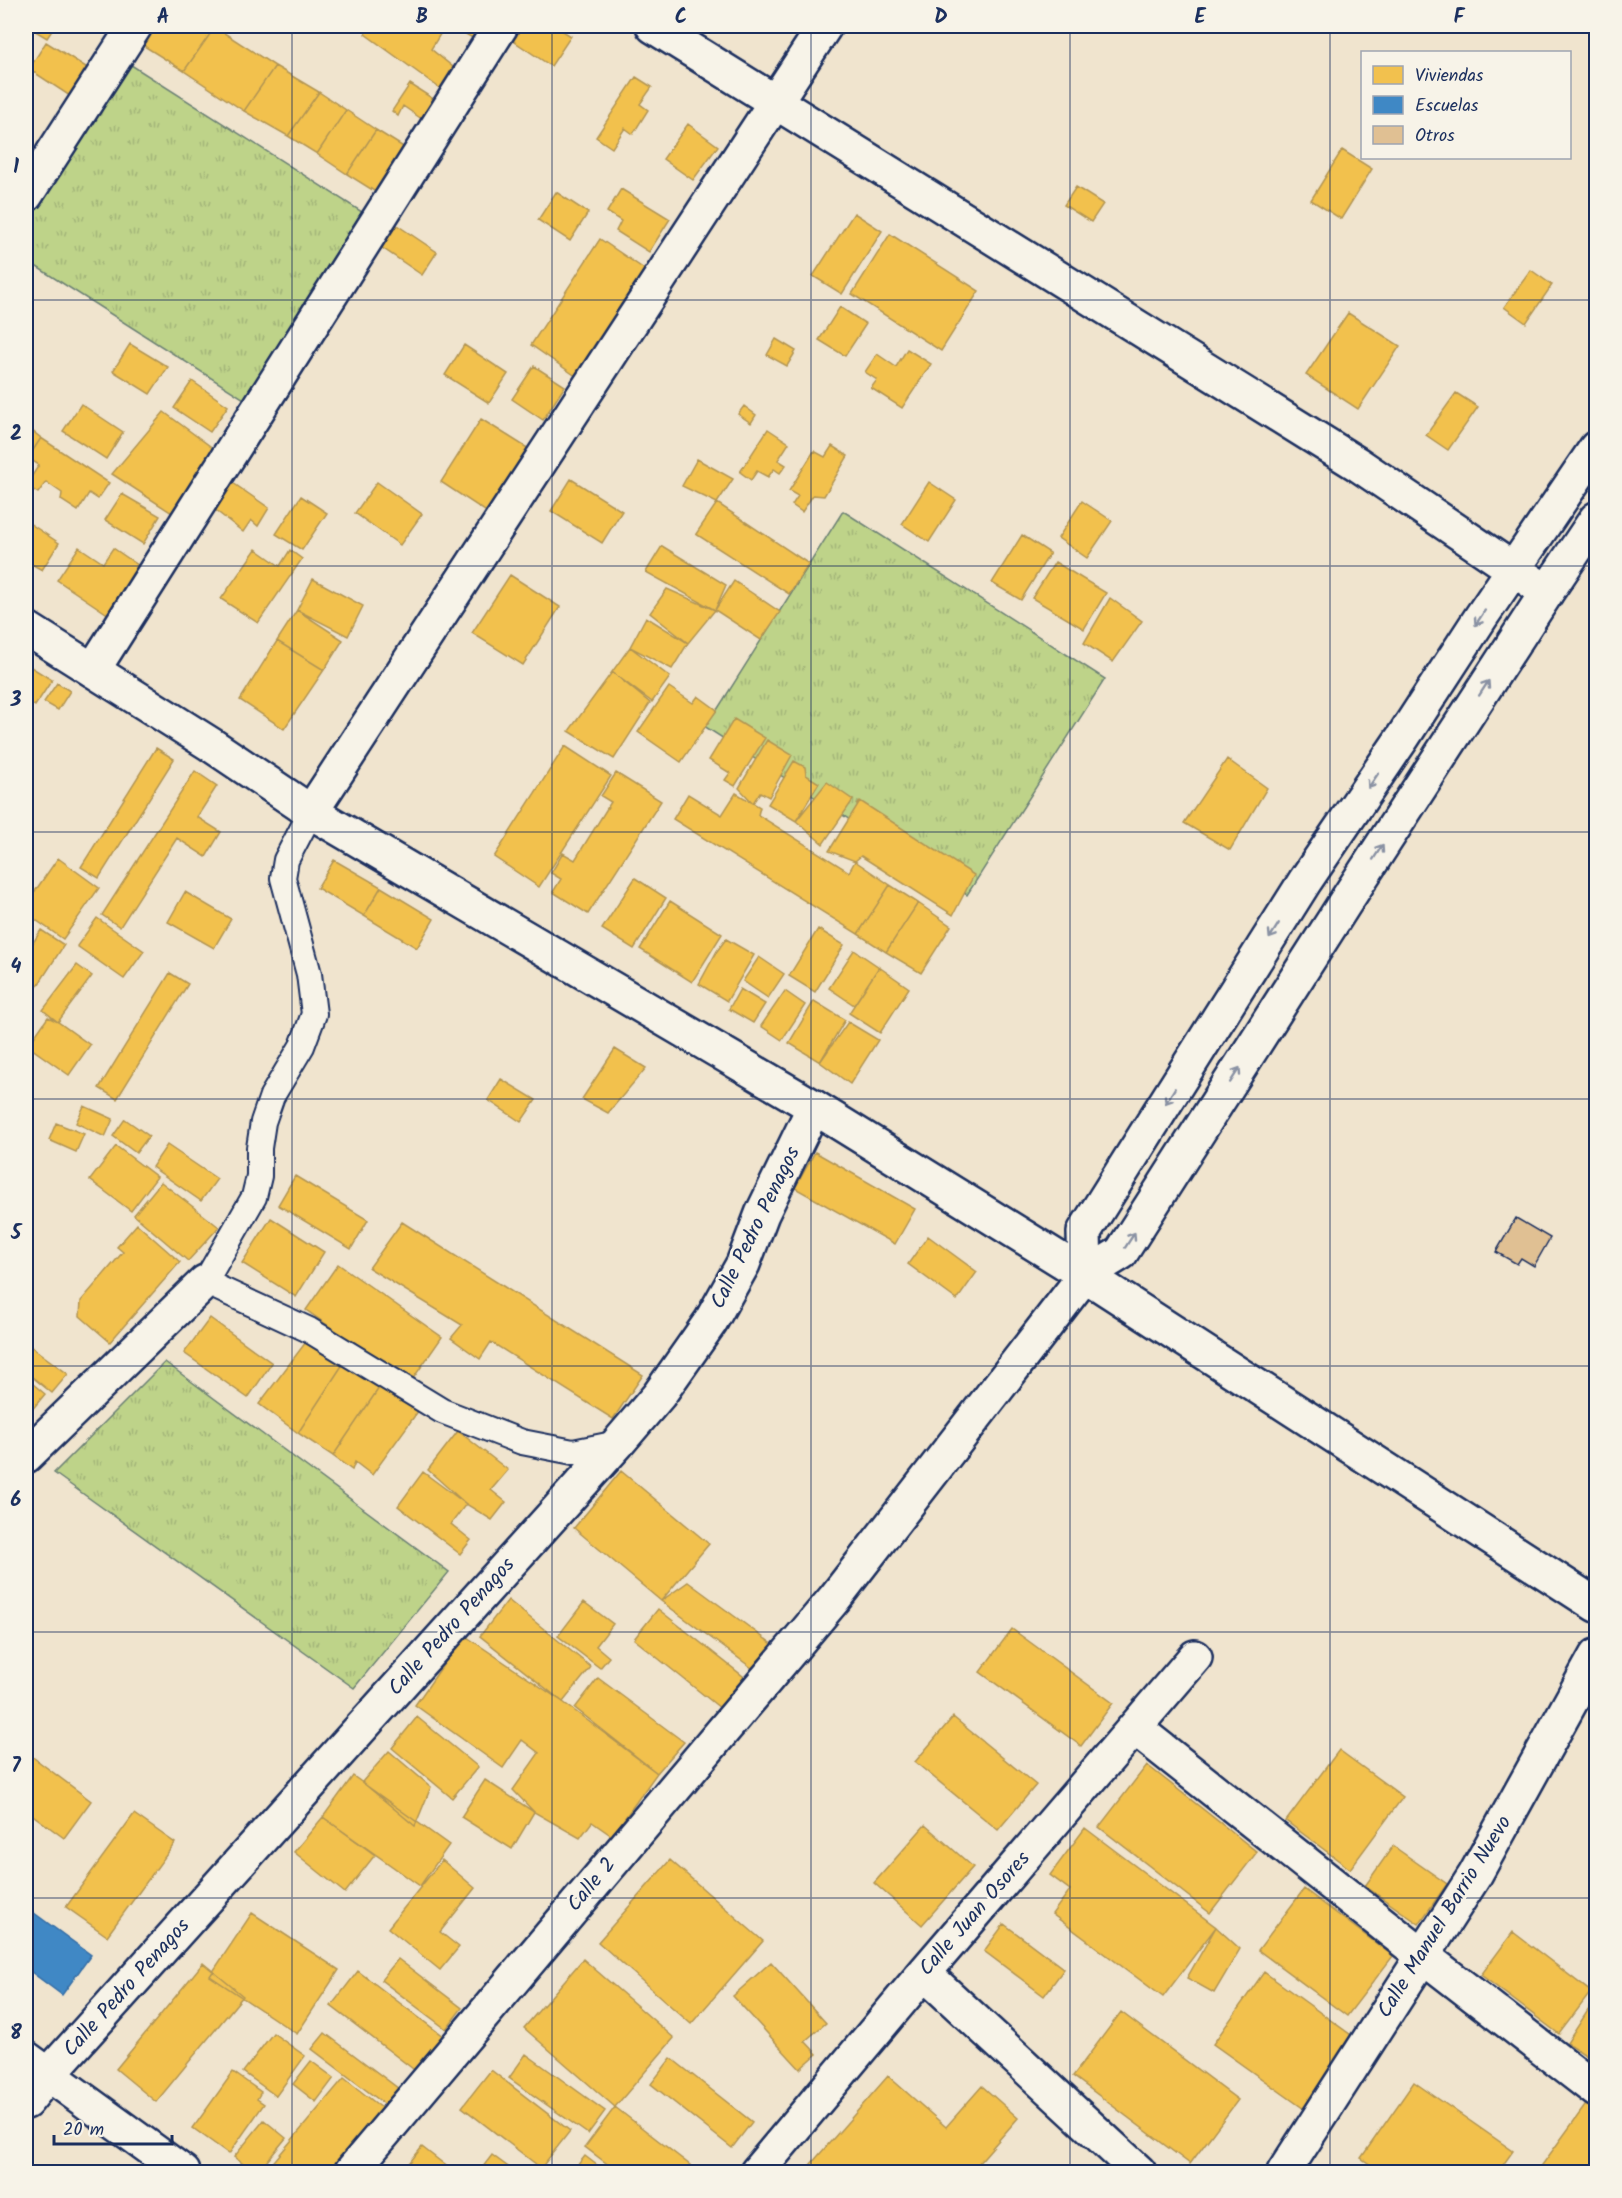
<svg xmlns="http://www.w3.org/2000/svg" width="1622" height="2198" font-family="Kalam,sans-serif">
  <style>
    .grass { fill: url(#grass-tufts); stroke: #6c8174; stroke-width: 1.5 }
    .homes { fill: #f2c14e; stroke: #b29553; stroke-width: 1.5 }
    .schools { fill: #3f88c5; stroke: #346da6; stroke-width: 1.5 }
    .building { fill: #e0c093; stroke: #1b2f5e; stroke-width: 1.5 }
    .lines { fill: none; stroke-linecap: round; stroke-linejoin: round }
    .service-casing { stroke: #1b2f5e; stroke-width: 28 }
    .minor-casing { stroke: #1b2f5e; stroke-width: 38 }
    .tertiary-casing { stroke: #1b2f5e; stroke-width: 38 }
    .service { stroke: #f7f3e8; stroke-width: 24 }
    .minor { stroke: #f7f3e8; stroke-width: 33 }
    .tertiary { stroke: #f7f3e8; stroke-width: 33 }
    .oneway { stroke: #8991a3 }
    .grid { fill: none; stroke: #1b2f5e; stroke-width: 1.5; stroke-opacity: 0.55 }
    .labels { text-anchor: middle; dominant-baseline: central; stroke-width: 6; stroke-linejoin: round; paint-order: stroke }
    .street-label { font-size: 21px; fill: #1b2f5e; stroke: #f7f3e8 }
    .neatline { fill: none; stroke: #1b2f5e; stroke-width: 2 }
    .grid-label { font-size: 20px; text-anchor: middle; font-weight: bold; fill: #1b2f5e }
  </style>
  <defs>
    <pattern id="grass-tufts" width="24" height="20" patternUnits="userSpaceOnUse" patternTransform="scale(1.5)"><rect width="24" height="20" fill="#bed389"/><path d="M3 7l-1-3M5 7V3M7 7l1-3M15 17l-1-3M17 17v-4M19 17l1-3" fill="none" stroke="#a3b579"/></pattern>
  </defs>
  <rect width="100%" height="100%" fill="#f0e4ce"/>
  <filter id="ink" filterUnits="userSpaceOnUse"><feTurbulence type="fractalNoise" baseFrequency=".0167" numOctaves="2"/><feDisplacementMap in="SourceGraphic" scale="12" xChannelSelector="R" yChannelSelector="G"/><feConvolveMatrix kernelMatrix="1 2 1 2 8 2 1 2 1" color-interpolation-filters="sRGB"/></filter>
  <g filter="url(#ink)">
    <path class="grass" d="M117,56l245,156 -118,187 -218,-139v-62z
      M843,511l262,168 -138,216 -263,-169 13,-16z
      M165,1362l284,210 -95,116 -300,-215z"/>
    <path class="homes" d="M27,26h28l-8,12z
      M147,26h66l2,1 -31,44 -48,-30z
      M369,26h76l-14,23 28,23 -14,20 -80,-58z
      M452,26h41l-12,17z
      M509,26h46l16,10 -20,30 -48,-32z
      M771,26h21l-6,9z
      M215,27l60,39 -31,45 -60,-40z
      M46,42l48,30 -18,28 -47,-31z
      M275,66l44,26 -31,44 -44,-25z
      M636,77l16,10 -12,17 8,6 -15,24 -8,-6 -13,20 -16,-11z
      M410,84l28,18 -12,20 -23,-16 -5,10 -6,-5z
      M319,92l27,18 -29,44 -29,-18z
      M346,110l30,20 -29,44 -30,-20z
      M688,124l30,22 -25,34 -30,-21z
      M376,130l29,18 -5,5 6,5 -24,38 -35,-22z
      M1342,150l30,19 -31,50 -30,-19z
      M1076,187l27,17 -12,18 -27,-17z
      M621,189l49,30 -21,33 -33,-21 5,-10 -14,-9z
      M556,192l32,21 -18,28 -32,-21z
      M854,213l28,18 -40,63 -29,-18z
      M388,219l49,33 -15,23 -50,-34z
      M890,234l89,57 -38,60 -89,-57z
      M600,239l47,32 -67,108 -49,-34z
      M1531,270l21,15 -26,38 -22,-16z
      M840,307l26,17 -21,32 -26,-16z
      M1348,313l52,33 -42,63 -52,-34z
      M776,339l20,12 -9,15 -20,-11z
      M130,344l38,23 -18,27 -37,-23z
      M464,345l44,29 -19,29 -44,-28z
      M907,349l24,15 -29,44 -31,-20 6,-8 -12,-8 12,-18 19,13z
      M534,366l31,20 -22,34 -31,-21z
      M192,381l36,25 -18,26 -36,-24z
      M1456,393l22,14 -30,43 -22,-15z
      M81,404l42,28 -17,27 -43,-28z
      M744,406l12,9 -5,8 -13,-9z
      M164,412l54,40 -43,63 -63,-41z
      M481,419l48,30 -41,64 -47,-31z
      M26,426l15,12 -15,23z
      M768,429l21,14 -11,17 8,5 -6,8 -6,-4 -6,8 -11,-6 -6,9 -11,-8z
      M41,438l68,45 -11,16 -9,-6 -11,18 -17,-11 1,-7 -16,-11 -8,11 -12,-8 13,-20 -11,-7z
      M832,446l16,10 -24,40 -11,-1 -11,17 -10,-7 6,-9 -9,-5 25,-40 11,6z
      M697,459l36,20 -16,24 -35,-17z
      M223,476l46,32 -11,18 -7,-6 -8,12 -38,-30z
      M571,479l51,32 -20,32 -51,-32z
      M377,482l45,32 -22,31 -45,-32z
      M929,482l27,18 -27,42 -27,-18z
      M122,494l38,22 -17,28 -38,-24z
      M301,496l26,17 -25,37 -26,-16z
      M1082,501l30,20 -25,37 -29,-20z
      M717,503l92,61 -20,30 -93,-60z
      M26,521l33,22 -17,27 -16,-9z
      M1022,535l28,18 -29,47 -29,-17z
      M662,546l64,39 -11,25 -69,-38z
      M79,547l24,16 10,-15 32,22 -33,47 -55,-37z
      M256,549l24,17 10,-16 12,9 -44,64 -37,-24z
      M1055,562l51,31 -22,36 -52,-31z
      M510,575l50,32 -37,58 -51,-32z
      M313,579l50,27 -15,30 -51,-26z
      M734,581l46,31 -19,28 -46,-30z
      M667,589l48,21 -27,33 -38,-30z
      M1110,598l32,23 -29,41 -29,-19z
      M297,610l46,30 -19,30 -47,-29z
      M646,617l42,26 -16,26 -42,-22z
      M277,641l47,29 -40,59 -44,-29z
      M630,647l40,30 -18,25 -40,-30z
      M26,664l26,16 -17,26 -9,-6z
      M612,672l38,31 -36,56 -45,-28z
      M57,683l13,8 -12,19 -14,-8z
      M669,687l24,16 5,-7 19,14 -36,52 -43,-30z
      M734,719l31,19 -30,48 -10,-6 5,-7 -21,-13z
      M767,740l25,15 -23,42 -9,-5 -7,11 -14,-15z
      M565,746l46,30 -72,111 -45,-30z
      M156,748l18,11 -75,119 -18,-11z
      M1227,759l40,29 -37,62 -46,-27z
      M794,761l11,6 1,8 13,8 -23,38 -28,-17z
      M195,771l22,15 -20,31 24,15 -15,25 -29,-19 -57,89 -18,-12z
      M616,773l45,28 -73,113 -35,-22 8,-13 -10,-6 12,-20 12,7 36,-58 -10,-6z
      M827,782l26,18 -30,44 -27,-23z
      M736,793l24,14 -2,8 91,57 6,-11 35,24 -32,49 -185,-115 15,-25 34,21z
      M860,801l114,74 -21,40 -92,-59 -6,5 -26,-10z
      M58,858l41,30 -36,51 -37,-26v-9z
      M334,860l47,27 -17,29 -47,-28z
      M635,878l31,20 -32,51 -32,-20z
      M890,885l28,18 -32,49 -28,-18z
      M381,887l53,32 -17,29 -53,-32z
      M185,892l46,27 -17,29 -46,-26z
      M670,901l52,33 -30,48 -52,-33z
      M918,903l33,23 -30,47 -35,-21z
      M97,918l47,33 -20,28 -47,-33z
      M818,929l26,16 -29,47 -26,-16z
      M41,930l23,15 -38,59v-50z
      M726,939l28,16 -27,46 -28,-17 18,-33z
      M854,950l25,17 -25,38 -25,-17z
      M759,957l25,17 -16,24 -25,-17z
      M77,965l15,11 -34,46 -15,-12z
      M879,967l30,21 -29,45 -31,-20z
      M170,973l18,11 -71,115 -18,-11z
      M740,989l25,15 -12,19 -24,-14z
      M785,991l20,14 -23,35 -21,-14z
      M814,1001l31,19 -25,42 -31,-19z
      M48,1017l10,5 32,23 -21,30 -41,-29z
      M848,1022l30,18 -28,44 -30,-22z
      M615,1049l31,19 -38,45 -26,-14z
      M501,1079l35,21 -15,22 -33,-22z
      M84,1106l29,13 -8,18 -29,-14z
      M125,1119l24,17 -13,17 -23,-17z
      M56,1123l28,11 -8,18 -27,-12z
      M167,1145l50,34 -16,22 -49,-34z
      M116,1146l41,31 -26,34 -41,-31z
      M815,1152l100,57 -20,35 -100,-56z
      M295,1176l73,44 -17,29 -73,-44z
      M161,1182l58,45 -31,34 -54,-46z
      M271,1218l53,34 -28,45 -54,-34z
      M402,1222l241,153 -30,44 -122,-77 -11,17 -29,-21 11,-13 -93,-57z
      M137,1224l43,38 -70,80 -30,-26 1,-15 42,-49 -6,-5z
      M928,1236l49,36 -20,28 -49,-36z
      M338,1264l104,73 -32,46 -104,-73z
      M210,1318l62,45 -24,35 -64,-45z
      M309,1338l36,23 -47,72 -39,-29z
      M26,1343l42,31 -16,19 -26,-21z
      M345,1361l36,24 -48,71 -35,-23z
      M26,1378l19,16 -19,23z
      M381,1385l38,25 -47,65 -17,-13 -3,8 -19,-14z
      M458,1431l50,39 -17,20 15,12 -14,18 -26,-16 -38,-34z
      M621,1471l88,73 -48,57 -87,-73z
      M423,1472l43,32 -15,20 20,16 -11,14 -62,-48z
      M688,1582l87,64 -19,25 -95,-70z
      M508,1600l83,67 -28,35 -83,-66z
      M584,1602l29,22 -17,22 13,11 -9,11 -42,-32z
      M658,1609l86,68 -24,31 -86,-69z
      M1012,1629l101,74 -32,43 -101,-74z
      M464,1635l99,67 94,71 -45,63 -20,-14 -12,16 -46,-26 -21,-22 26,-37 -17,-13 -19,28 -88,-63z
      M598,1678l86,64 -27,31 -82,-65z
      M417,1717l61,50 -26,31 -60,-50z
      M953,1717l83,68 -38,45 -83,-68z
      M1339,1750l64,47 -53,72 -64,-48z
      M389,1751l42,36 -16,39 -53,-44z
      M26,1752l65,49 -27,37 -38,-28z
      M1147,1765l110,87 -47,61 -111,-86z
      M353,1776l96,69 -29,41 -97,-69z
      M485,1780l49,32 -22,37 -51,-32z
      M134,1814l41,29 -68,93 -41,-29z
      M323,1817l52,38 -30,38 -51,-41z
      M925,1825l48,42 -51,58 -48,-42z
      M1085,1828l131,99 -53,70 -111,-83 18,-24 -20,-15z
      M1393,1846l54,38 -28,40 -54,-38z
      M442,1860l33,28 -35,44 19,15 -19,23 -52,-42z
      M670,1860l93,81 -72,83 -93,-82z
      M1304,1889l89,67 -46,60 -89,-66z
      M252,1913l87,57 -42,64 -87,-58z
      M1004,1924l60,45 -20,27 -60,-45z
      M1216,1927l24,22 -26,44 -27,-15z
      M1513,1932l78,60 -32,42 -78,-59z
      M398,1959l64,49 -16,21 -65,-49z
      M583,1959l91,79 -59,69 -91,-79z
      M771,1962l55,61 -21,18 12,13 -17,15 -67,-73z
      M203,1963l40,33 -87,106 -40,-33z
      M358,1971l86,66 -27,35 -86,-66z
      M1264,1972l101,73 -51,71 -101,-72z
      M1596,1998v64l-29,-19z
      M1121,2012l117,88 -48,64 -117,-88z
      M273,2033l32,23 -29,40 -33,-24z
      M325,2033l78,59 -12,17 -79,-60z
      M526,2054l79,57 -17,23 -79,-56z
      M671,2058l81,64 -20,26 -81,-64z
      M311,2061l23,17 -18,24 -23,-18z
      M491,2070l79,61 -29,37 -79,-61z
      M233,2072l28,20 -4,7 7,5 -35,50 -36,-26z
      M888,2076l58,51 36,-41 36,32 -47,54h-167z
      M344,2078l43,34 -50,60h-72z
      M1414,2082l99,69 -15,21h-117l-20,-14z
      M1590,2099l6,4v69h-59z
      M615,2107l84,65h-81l-33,-25z
      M264,2120l22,18 -28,34h-4l-20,-15z
      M422,2147l32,25h-52z
      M492,2155l23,17h-36z
      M585,2156l21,16h-34z"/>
    <path class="schools" d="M26,1907l65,48 -29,40 -36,-27z"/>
    <path class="building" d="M1516,1218l34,20 -16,28 -13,-8 -4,6 -21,-12z"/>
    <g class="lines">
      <g class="service-casing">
        <path id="service" d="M311,812l-25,48 -3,18 26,96 5,40 -12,32 -30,50 -9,26 -4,26v28l-5,21 -49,85 104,48 133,81 80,31 51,10 45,-9"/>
      </g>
      <g class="minor-casing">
        <path id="minor" d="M653,26l706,439 188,127
          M26,195l109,-169
          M93,670l408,-644
          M311,812l514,-786
          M1085,1275l-1,-43 221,-351 98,-144 78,-120 115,-169
          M26,1456l179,-174
          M1135,1728l288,228 173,134
          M924,1973l215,199
          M26,2058l157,114
          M26,2102l22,-27 570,-632 41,-48 52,-74 32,-57 19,-50 52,-107
          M351,2172l483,-573 251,-324 36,-22 225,-352 201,-309 49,-73
          M757,2172l167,-199 271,-316"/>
      </g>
      <g class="tertiary-casing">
        <path id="tertiary" d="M26,628l184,116 101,68 503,295 271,168 511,330
          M1284,2172l191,-297 121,-219"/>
      </g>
      <use href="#service" class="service"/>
      <use href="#minor" class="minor"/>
      <use href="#tertiary" class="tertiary"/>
    </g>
    <defs><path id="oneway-shaft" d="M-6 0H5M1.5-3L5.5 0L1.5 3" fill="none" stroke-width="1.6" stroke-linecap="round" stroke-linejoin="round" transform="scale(1.5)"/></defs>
    <g class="oneway">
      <use href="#oneway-shaft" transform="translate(1480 618) rotate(123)"/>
      <use href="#oneway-shaft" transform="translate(1484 688) rotate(-57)"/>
      <use href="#oneway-shaft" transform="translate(1373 781) rotate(124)"/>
      <use href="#oneway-shaft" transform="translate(1378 852) rotate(-57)"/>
      <use href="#oneway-shaft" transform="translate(1274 931) rotate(122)"/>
      <use href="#oneway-shaft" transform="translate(1235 1075) rotate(-57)"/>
      <use href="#oneway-shaft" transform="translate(1170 1096) rotate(122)"/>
      <use href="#oneway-shaft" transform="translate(1130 1240) rotate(-57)"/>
    </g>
  </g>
  <path class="grid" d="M292,26v2146M552,26v2146M811,26v2146M1070,26v2146M1330,26v2146M26,300h1570M26,566h1570M26,832h1570M26,1099h1570M26,1366h1570M26,1632h1570M26,1898h1570"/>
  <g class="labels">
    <g class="street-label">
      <text transform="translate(756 1228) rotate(-64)">Calle Pedro Penagos</text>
      <text transform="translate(452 1627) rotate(-48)">Calle Pedro Penagos</text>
      <text transform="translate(592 1885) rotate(-50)">Calle 2</text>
      <text transform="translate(975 1914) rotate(-49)">Calle Juan Osores</text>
      <text transform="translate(1445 1917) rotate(-58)">Calle Manuel Barrio Nuevo</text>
      <text transform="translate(127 1988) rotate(-48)">Calle Pedro Penagos</text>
    </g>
  </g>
  <rect width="1622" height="2198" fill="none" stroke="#f7f3e8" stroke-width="66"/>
  <rect x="1361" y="51" width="210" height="108" fill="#f7f3e8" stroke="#9fa5b1" stroke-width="1.5"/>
  <rect x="1373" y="66" width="30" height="18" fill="#f2c14e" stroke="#9fa5b1" stroke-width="1.5"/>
  <text x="1415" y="81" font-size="18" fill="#1b2f5e">Viviendas</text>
  <rect x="1373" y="96" width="30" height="18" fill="#3f88c5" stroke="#9fa5b1" stroke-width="1.5"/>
  <text x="1415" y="111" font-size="18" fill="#1b2f5e">Escuelas</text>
  <rect x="1373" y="126" width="30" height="18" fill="#e0c093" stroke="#9fa5b1" stroke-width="1.5"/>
  <text x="1415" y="141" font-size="18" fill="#1b2f5e">Otros</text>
  <path d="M54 2135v9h118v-9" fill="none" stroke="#1b2f5e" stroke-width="3"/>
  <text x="63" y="2135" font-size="18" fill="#1b2f5e" stroke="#f7f3e8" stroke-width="4.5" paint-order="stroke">20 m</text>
  <rect x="33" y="33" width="1556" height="2132" class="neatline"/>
  <g class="grid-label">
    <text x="163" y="23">A</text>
    <text x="422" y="23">B</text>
    <text x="681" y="23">C</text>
    <text x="941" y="23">D</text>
    <text x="1200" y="23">E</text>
    <text x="1459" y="23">F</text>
    <text x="16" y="173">1</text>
    <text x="16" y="440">2</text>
    <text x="16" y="706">3</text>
    <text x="16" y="973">4</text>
    <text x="16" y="1239">5</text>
    <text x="16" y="1506">6</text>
    <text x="16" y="1772">7</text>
    <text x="16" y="2039">8</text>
  </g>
</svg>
